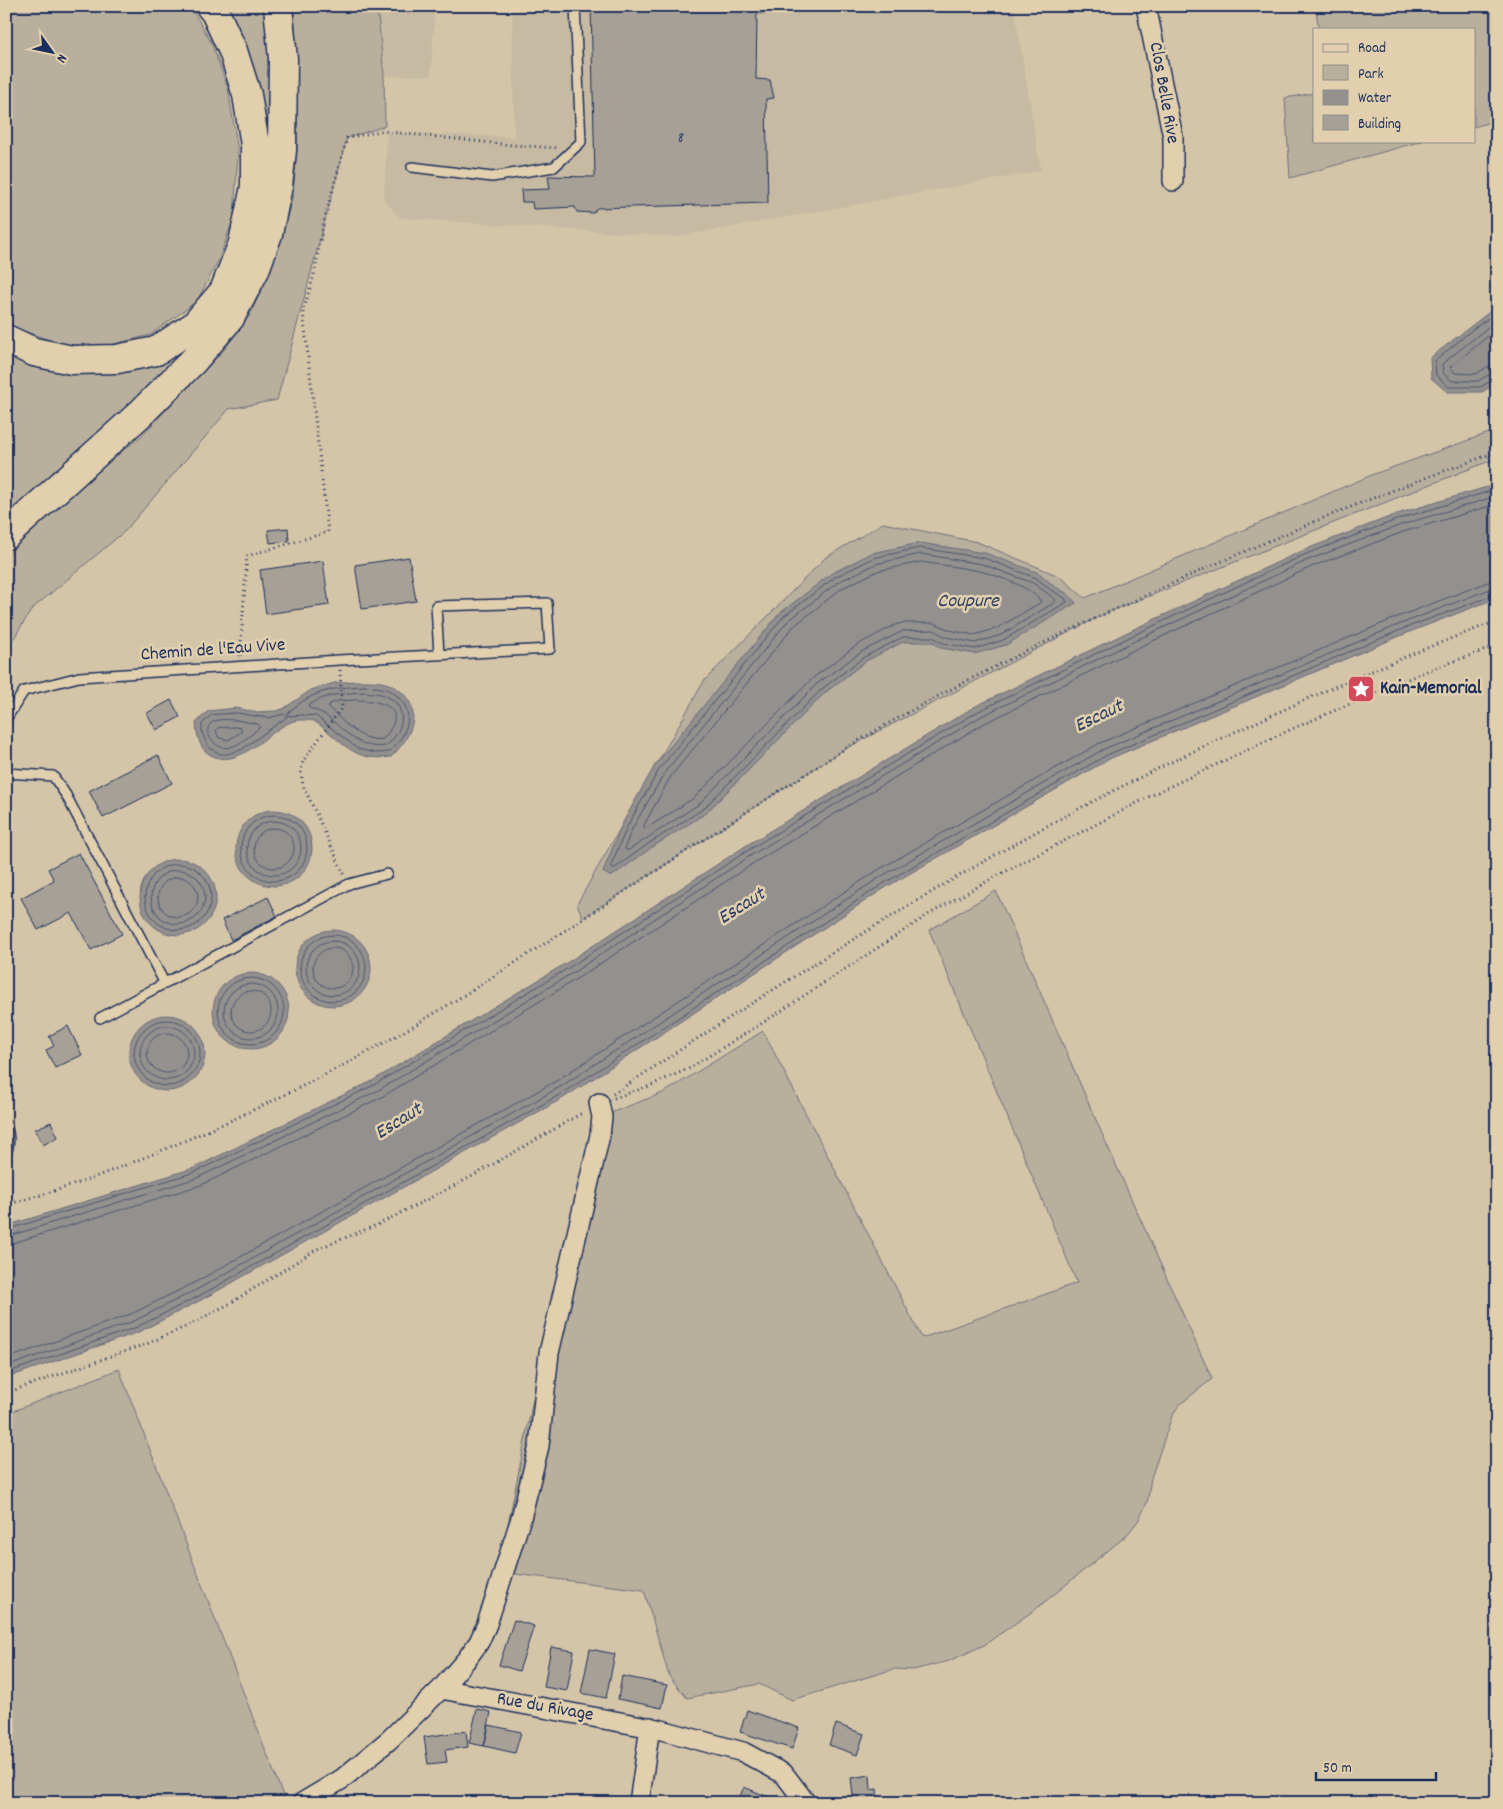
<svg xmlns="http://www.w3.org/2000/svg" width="1503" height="1809" font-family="Dekko,sans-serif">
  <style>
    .built { fill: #c7baa3 }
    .green { fill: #b9af9d; stroke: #6a6f7e }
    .water { fill: #93908e; stroke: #63697b }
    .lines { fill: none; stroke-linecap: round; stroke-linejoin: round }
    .shore { stroke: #4b5671; stroke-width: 1 }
    .building { fill: #a6a096; stroke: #1b2f5e }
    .service-casing { stroke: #1b2f5e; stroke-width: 12 }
    .minor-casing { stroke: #1b2f5e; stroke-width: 22 }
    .motorway-casing { stroke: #1b2f5e; stroke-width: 31 }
    .path { stroke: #1b2f5e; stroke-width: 3; stroke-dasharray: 1 4; stroke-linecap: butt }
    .service { stroke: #e1cfad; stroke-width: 9 }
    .minor { stroke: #e1cfad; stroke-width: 19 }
    .motorway { stroke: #e1cfad; stroke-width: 28 }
    .labels { text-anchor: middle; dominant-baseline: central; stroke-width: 5; stroke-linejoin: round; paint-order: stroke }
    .number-label { font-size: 16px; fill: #3e4b6c }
    .street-label { font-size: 19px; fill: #1b2f5e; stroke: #e1cfad }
    .poi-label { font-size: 19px; font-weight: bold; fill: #1b2f5e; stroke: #e1cfad; text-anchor: start }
    .water-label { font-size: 20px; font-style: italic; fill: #2d3e65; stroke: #e1cfad }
  </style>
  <rect width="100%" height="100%" fill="#d5c5a8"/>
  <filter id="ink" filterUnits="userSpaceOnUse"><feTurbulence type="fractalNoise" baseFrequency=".02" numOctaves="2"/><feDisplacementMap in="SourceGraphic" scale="10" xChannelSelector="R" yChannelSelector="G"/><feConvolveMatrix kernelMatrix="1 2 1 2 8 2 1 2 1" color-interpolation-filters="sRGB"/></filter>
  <g filter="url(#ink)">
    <path class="built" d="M377,6h58l-4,70h-47z
      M512,6h322l1,5 62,1 1,-6h116l27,165 -365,66 -276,-19 -16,-18 3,-68 127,5z"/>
    <path class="green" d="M6,6h184l21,36 17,46 10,63 -4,65 -14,41 -23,44 -47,34 -48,12 -41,-3 -43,-15 -12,-7z
      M218,6h48l6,101 -1,54 -6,49 -13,40 -21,52 -17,23 -74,78 -134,119v-170c22,8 46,18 69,19 71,4 128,-29 162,-90 5,-11 11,-23 15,-35 4,-14 6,-30 8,-44 2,-15 5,-31 4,-46 -1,-46 -20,-111 -46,-150z
      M294,6h83l7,70 1,50 -38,12 -70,262 -48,9 -104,122 -93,78 -26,42v-95l93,-86 41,-33 84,-87 26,-35 17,-38 14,-38 12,-44 4,-45v-90z
      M1315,6h182v114l-23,7v-98h-155z
      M1314,93v48h108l-132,37 -5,-80z
      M1497,430v28l-393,156 -261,136 -260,168 -6,-14 127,-223 121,-123 58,-35 94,19 82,34 26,22 289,-124z
      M996,891l103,236 113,252 -33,26 -7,11 -21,62 -4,25 -9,18 -12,15 -90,73 -52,36 -35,16 -36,9 -19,-1 -102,31 -33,-16 -72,14 -18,-22 -25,-86 -129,-16 -21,-7 10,-22 43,-215 55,-199 11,-19 52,-20 98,-61 159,307 155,-55 -148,-353z
      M119,1369l166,432 -2,2h-277v-389z"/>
    <path class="water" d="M1497,306v77l-15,9h-35l-16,-14 -1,-20z
      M1497,484v114l-90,35 -298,126 -221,127 -323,211 -364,203 -62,32 -133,46v-152l188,-58 178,-87 196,-119 179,-117 227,-138 162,-79 168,-78 93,-36z
      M920,543l65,10 54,20 15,13 14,8 8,9 -70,42 -31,9 -34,-6 -8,-6h-30l-37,19 -40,31 -120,121 -55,35 -40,29 -8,-5 19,-48 33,-59 124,-151 53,-41 40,-20z
      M355,681c11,0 28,-1 38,5 33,19 20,50 -2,71 -41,5 -47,-16 -77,-36 -7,-1 -16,-2 -23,1 -25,10 -53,50 -82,32 -10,-6 -12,-19 -13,-31l12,-12 28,-3 19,4 21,-1 7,-2 28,-19 23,-7z
      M236 848a38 38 0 1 1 76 0a38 38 0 1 1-76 0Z
      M140 897a38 38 0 1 1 76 0a38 38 0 1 1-76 0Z
      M295 968a38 38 0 1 1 76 0a38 38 0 1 1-76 0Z
      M213 1011a38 38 0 1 1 76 0a38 38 0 1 1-76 0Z
      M129 1053a38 38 0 1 1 76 0a38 38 0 1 1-76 0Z"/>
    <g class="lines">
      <path class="shore" d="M1497,312l-24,17 -38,32 1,14 13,12h31l13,-7 4,-1
        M1497,320l-55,44 1,9 9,8h26l12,-7 7,-1
        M1497,329l-47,38 5,6 21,1 11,-7 10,-2
        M920,548l64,10 52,20 15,12 14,8 2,4 -64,38 -28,9 -32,-6 -10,-6h-30l-39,20 -41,31 -120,121 -55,35 -33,24h-3l-1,-3 16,-38 33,-59 123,-151 52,-40 39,-19z
        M921,554l61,10 51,19 22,16v3l-54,33 -26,8 -29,-6 -12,-7 -31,1 -42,21 -43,31 -119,121 -70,46h-3l-1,-3 7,-18 33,-57 122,-150 51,-40 38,-18z
        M921,562c19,3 39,5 58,9 15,3 57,18 62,31l-43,26 -24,7 -25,-5 -14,-7h-33l-7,2 -38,20 -44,33 -119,120 -47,30h-3v-3l27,-49 122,-149 49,-39 36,-17z
        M365,686c8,1 17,1 24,4 3,1 7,5 9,7 19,17 7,41 -9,55l-14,1 -17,-4 -42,-33 -13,-1 -13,1 -3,-1c2,-4 5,-5 8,-8 20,-17 45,-20 70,-21z
        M365,692c7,1 17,1 23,5 22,12 14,36 -2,49 -29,4 -40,-16 -61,-31 -5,-4 -12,-5 -17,-8l1,-2c17,-11 36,-12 56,-13z
        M356,700c28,0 54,9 27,39 -22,4 -40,-18 -55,-32l2,-3 8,-3z
        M236,713l32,5 16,-4 3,3 -46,33 -14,4h-7l-12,-7 -6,-15v-8l9,-9z
        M236,720l22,4 2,3c-8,7 -19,17 -29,20 -15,5 -32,-17 -18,-25 6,-4 16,-2 23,-2z
        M236,727l5,1v4l-13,8 -9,-2 -3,-7 2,-3z
        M241 848a33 33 0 1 1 66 0a33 33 0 1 1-66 0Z
        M247 848a27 27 0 1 1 54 0a27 27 0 1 1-54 0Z
        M254 848a20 20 0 1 1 40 0a20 20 0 1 1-40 0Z
        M145 897a33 33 0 1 1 66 0a33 33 0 1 1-66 0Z
        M151 897a27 27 0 1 1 54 0a27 27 0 1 1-54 0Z
        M158 897a20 20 0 1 1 40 0a20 20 0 1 1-40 0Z
        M300 968a33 33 0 1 1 66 0a33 33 0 1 1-66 0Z
        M306 968a27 27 0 1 1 54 0a27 27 0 1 1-54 0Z
        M313 968a20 20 0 1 1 40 0a20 20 0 1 1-40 0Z
        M218 1011a33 33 0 1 1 66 0a33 33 0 1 1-66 0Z
        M224 1011a27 27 0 1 1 54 0a27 27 0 1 1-54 0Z
        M231 1011a20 20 0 1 1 40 0a20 20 0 1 1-40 0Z
        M134 1053a33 33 0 1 1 66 0a33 33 0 1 1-66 0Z
        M140 1053a27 27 0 1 1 54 0a27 27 0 1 1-54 0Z
        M147 1053a20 20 0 1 1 40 0a20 20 0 1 1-40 0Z
        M6,1230l189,-58 179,-87 196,-118 180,-118 227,-137 161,-79 168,-79 93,-35 98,-30
        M6,1237l191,-59 180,-87 197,-119 179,-118 227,-137 161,-79 167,-78 93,-35 96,-29
        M6,1244l7,-1 188,-58 179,-87 198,-120 179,-117 226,-137 161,-79 167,-78 92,-35 94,-28
        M6,1359l125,-45 61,-30 364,-203 322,-211 222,-127 300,-127 88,-34 9,-2
        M6,1367l128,-46 62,-31 364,-203 322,-211 222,-127 299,-126 87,-34 7,-1
        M6,1373l131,-46 62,-31 364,-203 323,-211 221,-127 298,-127 92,-34"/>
    </g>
    <path class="building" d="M591,6h180l1,6 -15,2 -1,65 14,1 4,18 -8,1 2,104 -171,5 -4,5 -16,-1 -2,-5 -42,2 -1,-7h-10l-1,-12 29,-1 -2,-13 47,1z
      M288,528l1,13 -19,2 -2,-13z
      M409,557l7,44 -54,8 -7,-44z
      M323,561l6,44 -63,9 -6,-44z
      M171,700l9,17 -24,13 -9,-17z
      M158,755l14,28 -69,35 -14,-27z
      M79,853l43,81 -31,16 -20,-37 -33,17 -17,-32 33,-18 -6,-11z
      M268,897l9,19 -46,24 -9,-20z
      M68,1026l14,29 -27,13 -9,-18 8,-4 -5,-10z
      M51,1122l7,15 -15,8 -8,-16z
      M514,1620l20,6 -15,45 -20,-6z
      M551,1647l23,4 -7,40 -23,-4z
      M590,1649l25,5 -9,44 -25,-5z
      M622,1676l45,9 -5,23 -44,-9z
      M477,1709l14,3 -7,34 -15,-3z
      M747,1710l52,18 -7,21 -52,-17z
      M836,1724l28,10 -7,21 -28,-10z
      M489,1725l32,7 -6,21 -31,-7z
      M466,1731l2,16 -23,3 2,12 -19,2 -4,-27z
      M870,1775l1,15 6,-1 1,14h-24l-3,-25z
      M744,1787l34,14 -1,2h-40z"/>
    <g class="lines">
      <g class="service-casing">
        <path id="service" d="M412,167l80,10 62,-10 27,-25 -6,-136
          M6,719l18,-28 55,-14 260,-17 211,-11 -3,-46 -111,3 3,48
          M6,773l47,3 13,19 99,189
          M100,1018l249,-134 38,-10
          M6,1125c4,10 4,19 0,29"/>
      </g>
      <g class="minor-casing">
        <path id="minor" d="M1146,6l27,131v44
          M441,1689l25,-29 13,-18 8,-18 34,-106 18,-72 10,-93 51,-218 2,-18 -3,-14
          M302,1803l40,-24 47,-39 52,-51 217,40 85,23 41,22 22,29
          M639,1803l11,-76"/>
      </g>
      <g class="motorway-casing">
        <path id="motorway" d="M6,339l28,13 38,8 45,-1 39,-8 38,-25 30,-35 19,-48 12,-56v-42l-8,-50 -14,-44 -18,-39 -5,-6
          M6,535l135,-122 53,-53 36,-42 25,-48 13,-36 10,-48 4,-36 1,-91 -5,-53"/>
      </g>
      <path class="path" d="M240,656l7,-100 81,-24 -25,-220 11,-37 9,-50 24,-87 34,-7 130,14 47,3
        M340,670l2,37 -39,54 -2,10 2,14 41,89
        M613,1094c130,-86 262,-171 398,-248 81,-46 164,-87 248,-125 78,-36 157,-70 238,-100
        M614,1098l33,-11 41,-18 76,-47 167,-109 62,-35 169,-88 130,-61 132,-57 73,-26
        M6,1205c27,-8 54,-15 81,-25 122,-46 244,-103 356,-172 117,-72 230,-150 346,-223 19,-12 38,-25 57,-37 104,-62 213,-114 323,-163 108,-49 216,-94 328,-133
        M6,1393l143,-50 36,-16 44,-23 88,-55 62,-25 92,-47 113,-65"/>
      <use href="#service" class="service"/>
      <use href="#minor" class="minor"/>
      <use href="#motorway" class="motorway"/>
    </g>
  </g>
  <defs>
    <g id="sight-square" transform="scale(1.4375)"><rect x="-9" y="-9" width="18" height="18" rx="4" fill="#d1495b" stroke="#e1cfad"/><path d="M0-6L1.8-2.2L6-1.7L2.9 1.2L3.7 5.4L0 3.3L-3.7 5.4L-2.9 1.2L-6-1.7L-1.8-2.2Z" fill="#fff"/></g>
  </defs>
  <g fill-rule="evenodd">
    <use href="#sight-square" x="1361" y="689"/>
  </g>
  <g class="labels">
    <g class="number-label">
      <text x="681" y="138">8</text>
    </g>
    <g class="street-label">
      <text transform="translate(1163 93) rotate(80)">Clos Belle Rive</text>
      <text transform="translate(213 651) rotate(-4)">Chemin de l'Eau Vive</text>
      <text transform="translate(545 1708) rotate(10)">Rue du Rivage</text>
    </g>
    <g class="poi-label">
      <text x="1380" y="689">Kain-Memorial</text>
    </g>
    <g class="water-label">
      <text x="968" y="602">Coupure</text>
      <text transform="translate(1099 717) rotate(-26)">Escaut</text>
      <text transform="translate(742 907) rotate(-32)">Escaut</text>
      <text transform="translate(399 1122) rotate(-32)">Escaut</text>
    </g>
  </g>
  <rect width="1503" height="1809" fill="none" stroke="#e1cfad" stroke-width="25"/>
  <rect x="12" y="12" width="1478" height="1784" fill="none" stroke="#1b2f5e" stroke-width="2" filter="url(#ink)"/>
  <rect x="1313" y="28" width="162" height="115" fill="#e1cfad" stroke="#928f8d"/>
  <rect x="1323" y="44" width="25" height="8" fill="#e1cfad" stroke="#928f8d"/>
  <text x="1358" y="52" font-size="15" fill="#1b2f5e">Road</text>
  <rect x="1323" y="65" width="25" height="15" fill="#b9af9d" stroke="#928f8d"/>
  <text x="1358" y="78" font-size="15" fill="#1b2f5e">Park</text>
  <rect x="1323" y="90" width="25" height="15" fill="#93908e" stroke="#928f8d"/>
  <text x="1358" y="102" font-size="15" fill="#1b2f5e">Water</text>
  <rect x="1323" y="115" width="25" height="15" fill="#a6a096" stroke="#928f8d"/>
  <text x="1358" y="128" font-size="15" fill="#1b2f5e">Building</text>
  <g transform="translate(52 52) rotate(123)" stroke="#e1cfad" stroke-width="4" paint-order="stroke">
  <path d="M0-4L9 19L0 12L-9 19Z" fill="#1b2f5e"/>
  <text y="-8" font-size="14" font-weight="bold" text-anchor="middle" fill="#1b2f5e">N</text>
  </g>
  <path d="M1316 1772v8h120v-8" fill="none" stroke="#1b2f5e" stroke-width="2.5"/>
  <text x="1323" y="1772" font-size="15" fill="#1b2f5e" stroke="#e1cfad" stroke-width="4" paint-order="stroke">50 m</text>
</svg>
